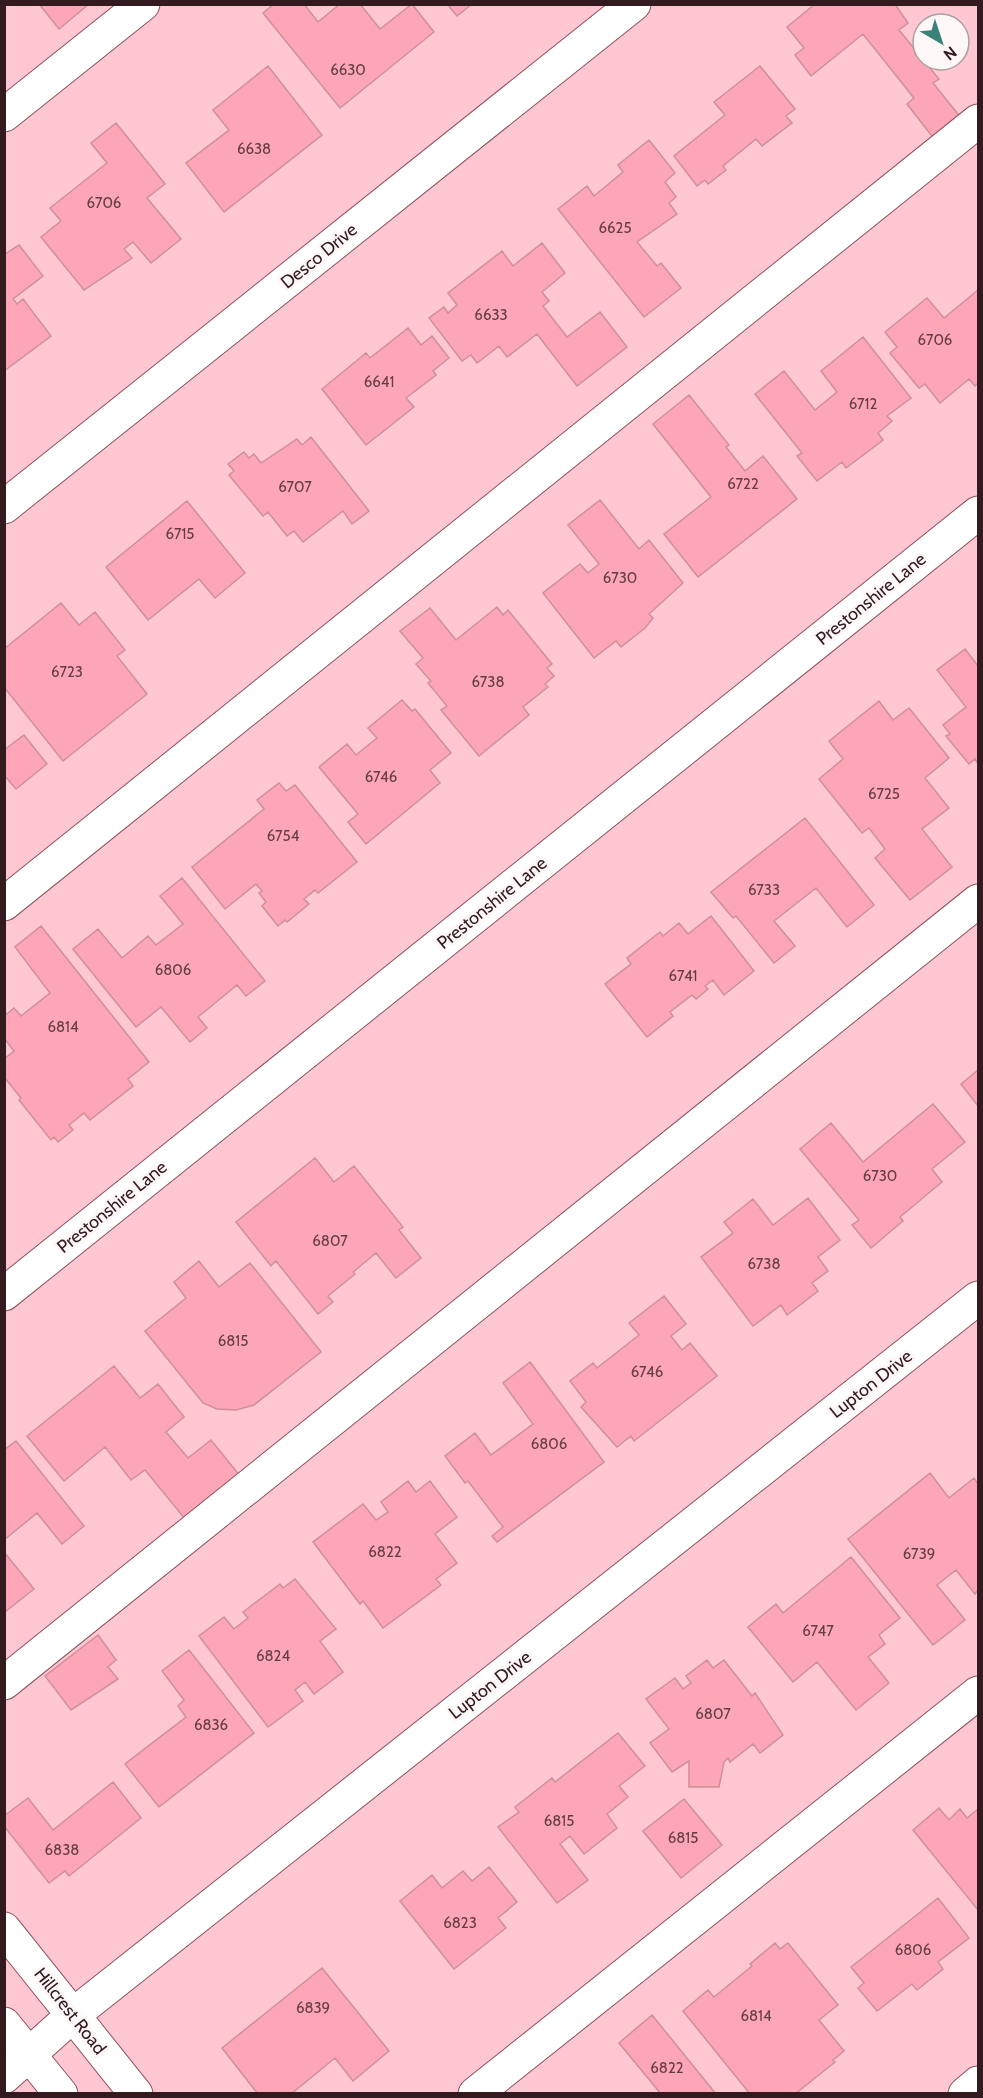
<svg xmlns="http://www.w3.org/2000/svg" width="983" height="2098" font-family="Cabin,sans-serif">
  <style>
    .building { fill: #fda6b7; stroke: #cf8f9b; stroke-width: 1.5 }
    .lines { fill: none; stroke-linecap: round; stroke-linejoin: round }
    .minor-casing { stroke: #8d535f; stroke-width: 35 }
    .major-casing { stroke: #8d535f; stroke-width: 35 }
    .minor { stroke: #fff; stroke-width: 33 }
    .major { stroke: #fff; stroke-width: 33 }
    .labels { text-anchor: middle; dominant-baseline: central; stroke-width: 6; stroke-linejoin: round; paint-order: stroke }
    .number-label { font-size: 15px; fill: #653d45 }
    .street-label { font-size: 18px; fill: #321a1f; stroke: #fef7f8 }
  </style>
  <rect width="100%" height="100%" fill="#fec7d1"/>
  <path class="building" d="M39,4h50l-30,25z
    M274,4h30l14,18 22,-18h20l20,25 32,-25 22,28 -94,76 -77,-95z
    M447,4h25l-15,12z
    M815,4h80l13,19 -9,7 40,49 -6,4 28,35 -26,22 -28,-36 7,-6 -51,-64 -52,42 -16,-21 9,-7 -17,-21z
    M268,66l54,69 -98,77 -38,-49 43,-33 -16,-20z
    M760,66l35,43 -9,7 6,7 -30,23 -6,-7 -33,27 3,4 -18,14 -3,-4 -8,6 -23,-30 51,-41 -11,-13z
    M116,123l49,61 -18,14 34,41 -30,24 -18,-21 -9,7 8,9 -48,32 -43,-53 20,-16 -11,-13 57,-45 -16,-20z
    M649,140l26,33 -10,9 11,15 -7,6 8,11 -40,28 20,24 4,-3 20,25 -37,29 -86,-108 29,-23 7,10 29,-24 -5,-7z
    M542,243l23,30 -23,19 7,9 -6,5 24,31 33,-25 27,35 -50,39 -40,-52 -30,23 -8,-11 -22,17 -6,-8 -9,6 -33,-43 15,-11 4,6 9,-8 -9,-12 54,-42 11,15z
    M19,245l24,31 -30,23 4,5 6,-5 28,37 -47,35v-116z
    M978,290v93l-3,3 -6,-7 -29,24 -15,-19 -6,4 -29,-35 7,-6 -12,-15 42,-34 17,20z
    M408,328l13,17 11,-9 17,22 -16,13 3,4 -30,23 8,9 -48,38 -44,-56 44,-36 4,5z
    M863,337l48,61 -24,18 5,5 -14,12 5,7 -37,28 -4,-6 -25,19 -20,-25 5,-3 -47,-59 29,-23 31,39 22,-18 -16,-21z
    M689,395l40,50 -3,2 19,24 18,-15 34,43 -99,78 -34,-43 47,-37 -58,-73z
    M311,437l58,74 -17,13 -9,-13 -40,31 -9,-11 -7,5 -19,-24 -5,4 -34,-41 5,-4 -6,-7 16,-12 5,6 5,-4 7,9 36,-24 5,6z
    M600,500l39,49 10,-9 34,43 -34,31 4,4 -8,10 -24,19 -5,-6 -22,17 -51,-65 37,-29 8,9 11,-9 -31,-39z
    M187,501l58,72 -30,25 -16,-19 -51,41 -42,-53z
    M61,603l18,22 16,-13 30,38 -8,6 30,38 -84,67 -59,-74v-38z
    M497,607l6,8 5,-5 44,54 -5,4 7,8 -9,8 3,3 -25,20 6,8 -50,41 -38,-46 6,-4 -19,-23 3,-2 -15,-17 7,-6 -23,-27 30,-23 26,32z
    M965,649l13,17v98l-3,-5 -6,5 -23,-28 4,-2 -7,-9 23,-18 -29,-37z
    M402,700l10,11 3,-2 36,44 -21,17 10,13 -74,61 -18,-22 10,-8 -39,-47 28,-23 9,11 21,-17 -9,-10z
    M879,701l14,19 16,-12 40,50 -24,20 24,30 -27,21 30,38 -42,33 -35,-42 10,-9 -16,-21 -7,5 -43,-54 24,-20 -14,-18z
    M24,735l23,29 -31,25 -12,-14v-25z
    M279,783l7,8 9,-6 62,77 -39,31 -3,-3 -11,9 5,5 -22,18 -2,-2 -7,6 -16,-20 4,-4 -7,-9 3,-2 -6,-7 -31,25 -33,-42 72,-58 -7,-9z
    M805,818l69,87 -27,22 -31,-39 -42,33 21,25 -21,17 -38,-47 -3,2 -22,-26z
    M182,878l83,103 -19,15 -9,-11 -39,32 9,11 -17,14 -29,-35 -25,20 -63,-78 25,-20 24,29 26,-22 8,9 27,-21 -23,-28z
    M711,916l43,55 -30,24 -11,-15 -8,6 3,3 -12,10 -4,-4 -22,17 3,4 -26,21 -42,-53 26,-20 -4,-6 33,-26 3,4 16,-13 9,11z
    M41,926l108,136 -21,17 5,7 -43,34 -6,-7 -15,12 4,5 -15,12 -4,-5 -3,3 -32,-40 2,-2 -17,-21v-18l10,-8 -10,-13v-27l3,3 7,-6 7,8 29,-23 -35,-46z
    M978,1070v36l-17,-22z
    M933,1104l32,38 -33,27 10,13 -42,35 3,4 -32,27 -19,-23 7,-5 -59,-71 31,-26 32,39z
    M315,1158l19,24 20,-16 49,61 -4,3 22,28 -25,20 -20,-25 -23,19 2,2 -27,22 5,6 -15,12 -42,-53 -5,5 -35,-44z
    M808,1198l32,42 -22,17 10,14 -16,12 6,8 -31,24 -6,-10 -28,21 -52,-69 32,-24 -9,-11 29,-23 20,26z
    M199,1261l20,26 31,-24 71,89 -67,53 -18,5 -19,-1 -14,-6 -58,-72 41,-33 -12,-16z
    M664,1296l22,28 -15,12 11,14 8,-7 27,33 -83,65 -3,-5 -14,11 -36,-40 5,-5 -16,-21 23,-18 4,5 42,-33 -10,-12z
    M530,1362l74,100 -107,80 -5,-6 11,-9 -35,-46 -3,2 -20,-27 30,-23 16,22 42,-31 -30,-41z
    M114,1366l26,32 18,-14 26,33 -18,15 22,26 23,-18 29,36 -54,44 -41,-50 -14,10 -26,-33 -41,34 -37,-45z
    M16,1441l68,85 -22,18 -25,-31 -33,27v-90z
    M930,1473l19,25 25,-20 4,6v106l-3,4 -19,-24 -19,15 28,35 -32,25 -85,-106z
    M408,1481l8,11 14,-11 27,36 -22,17 22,29 -21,16 5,6 -58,43 -20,-27 -3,3 -47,-62 50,-38 13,16 12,-8 -7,-10z
    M4,1552l30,37 -29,23 -1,-1z
    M851,1557l49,61 -21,17 6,9 -17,13 21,26 -33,27 -39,-48 -24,20 -45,-55 28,-23 7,9z
    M295,1579l41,50 -16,12 23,31 -29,22 -9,-12 -10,8 8,11 -35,26 -69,-91 25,-19 10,12 14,-11 -5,-6 37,-28 3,4z
    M98,1635l18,25 -8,7 10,12 -47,31 -26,-34z
    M189,1650l65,83 -95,74 -34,-43 61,-47 -8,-11 6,-6 -22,-29z
    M707,1660l6,8 11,-8 28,36 3,-3 28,42 -23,18 -7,-9 -23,18 -2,-4 -4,4 -5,25h-30v-26l-17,11 -22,-29 19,-14 -23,-30 29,-21 8,11 8,-6 -5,-7z
    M618,1733l27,33 -26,20 9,11 -21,17 10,14 -33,26 -14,-18 -10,8 28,36 -31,23 -59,-76 21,-15 -4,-5 37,-29 3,4z
    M113,1782l28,36 -72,58 -4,-5 -16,12 -45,-57v-10l24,-18 25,32z
    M684,1799l38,46 -41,33 -38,-47z
    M939,1808l10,12 11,-11 7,9 11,-9v101l-65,-80z
    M489,1867l28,35 -19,16 8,10 -52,41 -54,-68 32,-26 10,13 21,-17 9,10z
    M938,1898l31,40 -31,24 5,7 -26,21 -5,-6 -35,27 -19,-23 6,-5 -13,-16z
    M775,1943l5,6 8,-6 50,62 -19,15 25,31 -11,9 2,2 -40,32h-45l-67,-83 25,-21 6,7 38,-31 -2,-2z
    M322,1968l67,83 -36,30 -18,-23 -44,36h-33l-36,-46z
    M652,2015l64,79h-55l-42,-51z"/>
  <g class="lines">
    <g class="minor-casing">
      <path id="minor" d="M4,115l139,-111
        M4,507l630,-503
        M4,904l974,-783
        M4,1294l974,-781
        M4,1683l974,-782
        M4,2077l69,-62 905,-717
        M475,2094l503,-401
        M965,2094l13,-11"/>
    </g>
    <g class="major-casing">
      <path id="major" d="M4,1929l132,165
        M4,2024l57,70"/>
    </g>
    <use href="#minor" class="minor"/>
    <use href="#major" class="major"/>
  </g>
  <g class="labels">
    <g class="number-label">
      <text x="348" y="70">6630</text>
      <text x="254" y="149">6638</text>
      <text x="104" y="203">6706</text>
      <text x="615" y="228">6625</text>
      <text x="491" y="315">6633</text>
      <text x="935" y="340">6706</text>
      <text x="379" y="382">6641</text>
      <text x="863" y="404">6712</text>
      <text x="743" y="484">6722</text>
      <text x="295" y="487">6707</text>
      <text x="180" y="534">6715</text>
      <text x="620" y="578">6730</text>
      <text x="67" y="672">6723</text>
      <text x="488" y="682">6738</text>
      <text x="381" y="777">6746</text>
      <text x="884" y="794">6725</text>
      <text x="283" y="836">6754</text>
      <text x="764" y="890">6733</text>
      <text x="173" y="970">6806</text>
      <text x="683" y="976">6741</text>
      <text x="63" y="1027">6814</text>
      <text x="880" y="1176">6730</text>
      <text x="330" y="1241">6807</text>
      <text x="764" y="1264">6738</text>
      <text x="233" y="1341">6815</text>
      <text x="647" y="1372">6746</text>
      <text x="549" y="1444">6806</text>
      <text x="385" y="1552">6822</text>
      <text x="919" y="1554">6739</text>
      <text x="818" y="1631">6747</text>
      <text x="273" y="1656">6824</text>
      <text x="713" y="1714">6807</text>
      <text x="211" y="1725">6836</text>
      <text x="559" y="1821">6815</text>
      <text x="683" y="1838">6815</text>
      <text x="62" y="1850">6838</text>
      <text x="460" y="1923">6823</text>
      <text x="913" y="1950">6806</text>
      <text x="313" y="2008">6839</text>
      <text x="756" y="2016">6814</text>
      <text x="667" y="2068">6822</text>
    </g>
    <g class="street-label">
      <text transform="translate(319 256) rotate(-39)">Desco Drive</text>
      <text transform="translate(871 599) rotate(-39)">Prestonshire Lane</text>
      <text transform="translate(492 903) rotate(-39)">Prestonshire Lane</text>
      <text transform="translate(112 1207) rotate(-39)">Prestonshire Lane</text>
      <text transform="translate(871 1384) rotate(-38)">Lupton Drive</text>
      <text transform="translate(490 1685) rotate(-38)">Lupton Drive</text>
      <text transform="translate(70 2011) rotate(52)">Hillcrest Road</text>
    </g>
  </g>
  <rect width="983" height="2098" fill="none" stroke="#321a1f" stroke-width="12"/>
  <g transform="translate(941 42) rotate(141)"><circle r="28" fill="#fef7f8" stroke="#ac9fa1" stroke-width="1.5"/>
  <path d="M0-4.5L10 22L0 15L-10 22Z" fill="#3a817a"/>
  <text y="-9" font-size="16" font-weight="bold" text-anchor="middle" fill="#321a1f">N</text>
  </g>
</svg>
